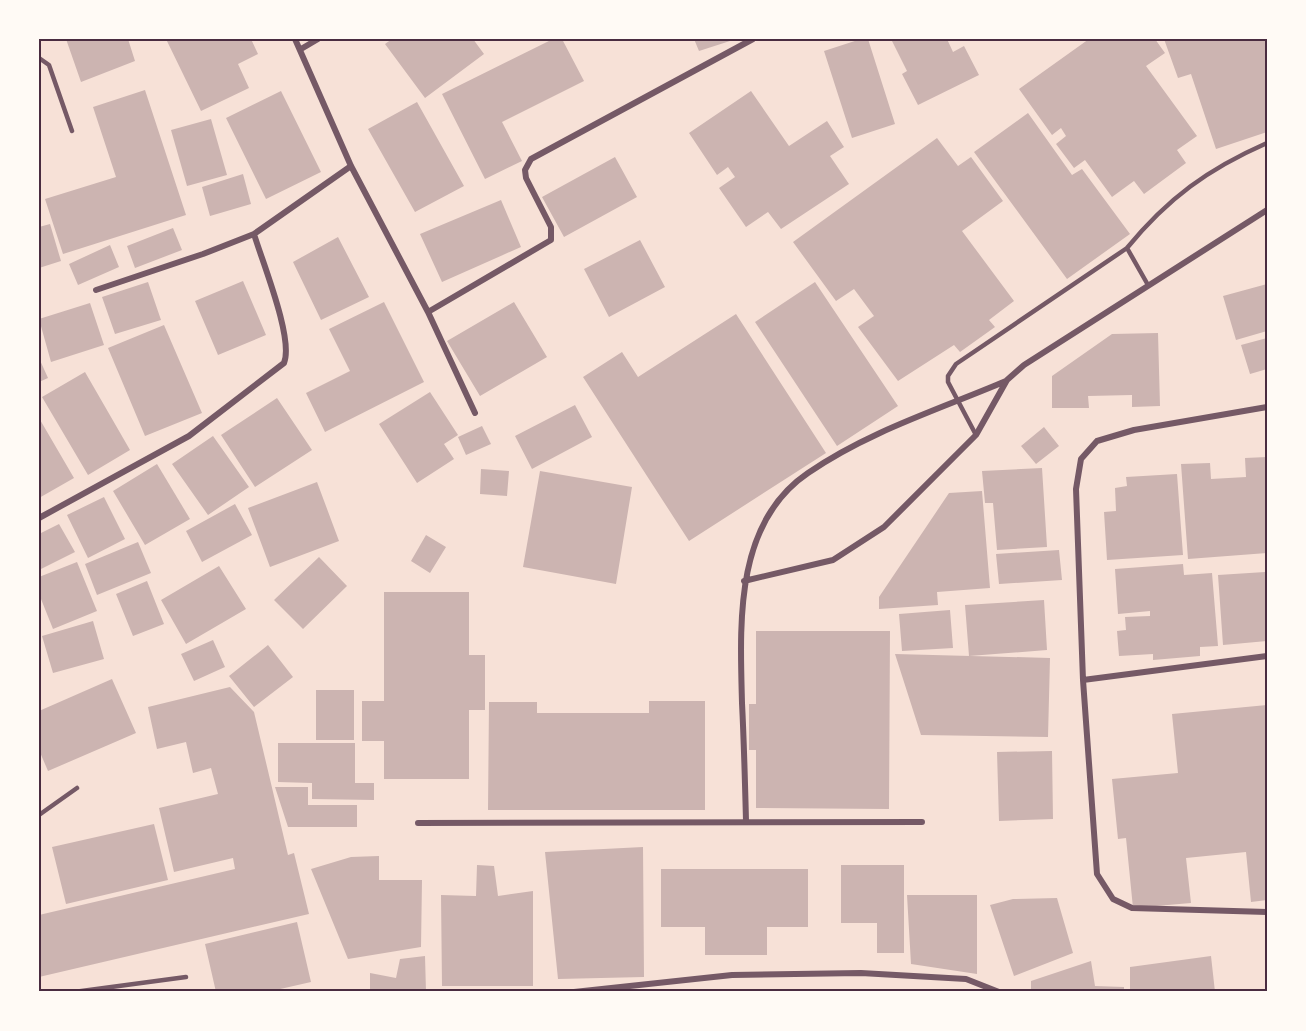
<svg xmlns="http://www.w3.org/2000/svg" width="1306" height="1031" font-family="'Sofia Sans Condensed',sans-serif">
  <style>
    .building { fill: #ccb4b1 }
    .lines { fill: none; stroke-linecap: round; stroke-linejoin: round }
    .service { stroke: #755966; stroke-width: 4.5 }
    .minor { stroke: #755966; stroke-width: 6 }
    .neatline { fill: none; stroke: #4a2c40; stroke-width: 2 }
  </style>
  <rect width="100%" height="100%" fill="#f7e1d7"/>
  <path class="building" d="M66,39h62l7,22 -54,21z
    M166,39h85l7,15 -20,10 11,24 -48,23z
    M392,39h81l11,15 -59,44 -40,-54z
    M553,39h9l22,42 -82,41 20,39 -37,18 -43,-85z
    M694,39h35l1,2 -31,10z
    M861,39h7l27,85 -43,14 -28,-87z
    M891,39h56l6,13 11,-6 15,29 -61,30 -16,-31 5,-3z
    M1089,39h66l10,14 -19,13 51,70 -20,14 9,13 -42,31 -10,-13 -22,16 -27,-37 -11,8 -18,-24 10,-8 -5,-8 -9,7 -33,-46z
    M1164,39h103v93l-51,17 -25,-75 -13,4z
    M145,90l41,125 -123,39 -18,-55 71,-22 -23,-70z
    M281,91l40,81 -55,27 -40,-81z
    M751,91l38,55 38,-25 17,26 -14,9 19,28 -68,45 -13,-17 -22,15 -27,-39 16,-11 -7,-10 -11,8 -28,-42z
    M417,102l47,84 -49,26 -47,-83z
    M1028,113l44,62 10,-6 48,65 -63,45 -93,-127z
    M211,119l16,56 -40,11 -16,-56z
    M937,138l21,28 13,-9 32,44 -41,30 52,70 -25,19 6,7 -35,25 -6,-7 -56,36 -40,-54 16,-11 -20,-27 -18,12 -43,-59z
    M615,157l22,40 -73,40 -22,-40z
    M243,174l8,30 -41,12 -8,-29z
    M501,200l20,47 -79,35 -22,-48z
    M50,224l11,37 -22,7v-41z
    M173,228l9,22 -47,18 -8,-22z
    M338,237l31,60 -48,23 -28,-58z
    M640,240l25,47 -56,30 -25,-48z
    M110,245l9,22 -41,18 -9,-21z
    M243,281l23,54 -48,20 -23,-54z
    M148,282l13,38 -46,14 -13,-37z
    M815,282l83,124 -61,40 -82,-124z
    M1267,284v47l-31,9 -13,-44z
    M384,302l40,80 -99,50 -19,-39 44,-22 -21,-42z
    M514,302l33,55 -67,39 -33,-55z
    M90,303l14,42 -53,17 -12,-43z
    M736,314l90,139 -137,88 -106,-164 39,-25 16,25z
    M164,325l38,88 -57,23 -37,-88z
    M1158,333l2,73 -28,1v-12l-44,1 1,12h-37v-32l60,-42z
    M1267,338v31l-17,5 -9,-29z
    M39,358l9,20 -9,4z
    M85,372l45,78 -42,25 -46,-78z
    M430,392l28,43 -14,9 10,15 -37,24 -38,-59z
    M277,398l35,52 -57,37 -34,-52z
    M575,405l17,32 -60,32 -17,-33z
    M39,418l35,60 -35,20z
    M482,426l9,18 -25,11 -8,-18z
    M1044,427l15,19 -23,18 -15,-18z
    M213,436l36,51 -41,28 -36,-51z
    M1267,457v34h-2l2,62 -79,6 -7,-95 29,-1 1,16 35,-2 -1,-19z
    M157,464l33,55 -45,26 -32,-54z
    M1042,468l5,79 -50,3 -4,-47h-8l-3,-32z
    M481,469l28,2 -2,25 -27,-2z
    M540,471l92,16 -16,97 -93,-17z
    M1177,474l6,81 -76,5 -3,-48 12,-1 -1,-23 12,-2 -1,-9z
    M317,482l22,59 -69,26 -22,-59z
    M982,491l8,97 -53,4 1,13 -59,4v-12l70,-104z
    M104,497l21,42 -37,19 -21,-43z
    M235,504l17,31 -50,27 -16,-31z
    M59,524l16,28 -36,18v-36z
    M426,535l20,12 -16,26 -19,-12z
    M138,542l13,31 -54,22 -12,-31z
    M1059,550l3,30 -63,4 -3,-30z
    M319,557l28,29 -44,43 -29,-29z
    M77,562l20,49 -44,18 -14,-35v-17z
    M1183,564l1,11 28,-2 6,73 -18,1v9l-47,4v-6l-34,2 -2,-25 9,-1 -1,-13 25,-1v-5l-32,3 -3,-45z
    M219,566l27,43 -60,35 -25,-44z
    M1265,572l2,69 -44,4 -5,-70z
    M147,581l17,43 -31,12 -17,-42z
    M384,592h85v63h16v55h-16v69h-85v-38h-22v-40h22z
    M1044,600l3,50 -78,6 -4,-51z
    M950,610l3,38 -51,3 -3,-37z
    M93,621l11,38 -51,14 -11,-37z
    M756,631h134l-1,178 -133,-1v-58h-7v-46h7z
    M213,640l12,27 -31,14 -13,-27z
    M268,645l25,32 -39,30 -25,-31z
    M895,654l155,4 -2,79 -127,-2z
    M112,679l24,54 -88,38 -9,-21v-39z
    M230,687l24,25 34,143 6,-2 15,61 -270,63v-62l196,-46 -2,-11 -59,14 -15,-64 59,-14 -7,-26 -18,5 -7,-31 -29,7 -9,-42z
    M316,690h38v50h-38z
    M649,701h56v109h-217l1,-108h48v11h112z
    M1267,705v195l-16,2 -5,-50 -60,6 5,45 -58,5 -7,-70 -8,1 -6,-60 66,-6 -6,-59z
    M278,743h77v40h19v17l-62,-1v-16l-34,-1z
    M1052,751l1,68 -54,2 -2,-69z
    M275,787h33v18h49v22h-69z
    M154,824l14,56 -102,24 -14,-57z
    M643,847l1,130 -86,2 -13,-127z
    M379,856v24h43l-1,67 -73,12 -37,-90 40,-12z
    M477,865l17,1 4,30 35,-5v95h-91l-1,-91 35,1z
    M841,865h63v88h-27v-30h-36z
    M661,869h147v58h-41v28h-62v-28h-44z
    M907,895h70v79l-66,-10z
    M1057,898l16,55 -59,23 -24,-71 23,-6z
    M297,922l14,60 -44,10h-51l-11,-48z
    M425,956l1,36h-56v-19l26,5 4,-19z
    M1211,956l4,36h-85v-25z
    M1091,961l4,25 29,1v5h-93v-11z"/>
  <g class="lines">
    <path class="service" d="M39,58l10,7 23,66
      M1148,285l-21,-37c41,-50 81,-79 140,-105
      M976,435l-28,-53v-6l8,-12 171,-116
      M39,815l38,-27
      M74,992l112,-15"/>
    <path class="minor" d="M295,39l56,127 77,146 47,101
      M301,49l17,-10
      M96,290l107,-36 51,-20
      M428,312l123,-72v-13l-25,-49 -1,-8 6,-11 222,-120
      M1267,407l-133,23 -37,11 -16,18 -5,30 7,191 14,194 16,25 19,9 135,4
      M39,518l150,-82 95,-73c10,-24 -22,-102 -30,-129l97,-68
      M744,581l89,-21 51,-33 92,-92 31,-55 17,-15 243,-155
      M1083,680l184,-24
      M746,821c-1,-39 -2,-79 -4,-118 -2,-79 -8,-180 66,-230 59,-41 132,-64 198,-92
      M418,823l504,-1
      M574,992l158,-17 129,-2 105,6 33,13"/>
  </g>
  <rect width="1306" height="1031" fill="none" stroke="#fffaf5" stroke-width="81"/>
  <rect x="40" y="40" width="1226" height="950" class="neatline"/>
</svg>
